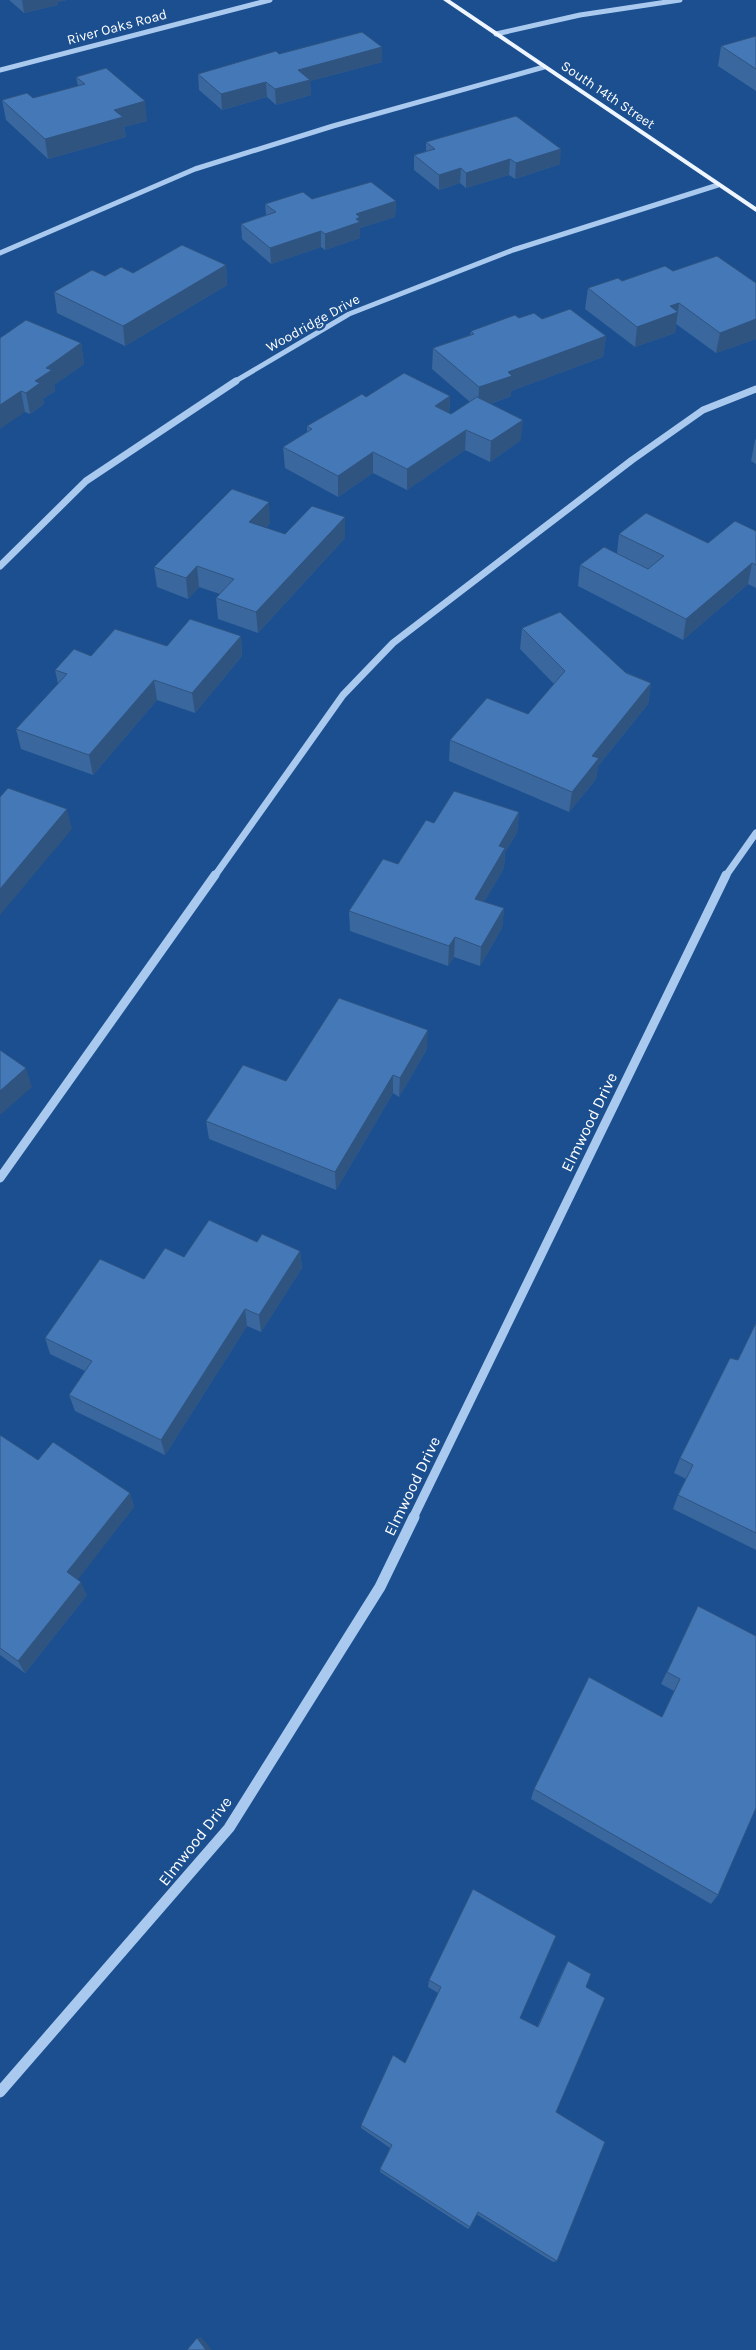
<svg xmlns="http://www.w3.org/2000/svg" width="756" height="2350" font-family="Karla,sans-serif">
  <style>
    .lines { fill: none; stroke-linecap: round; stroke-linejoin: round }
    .minor-far3 { stroke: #a9c9ee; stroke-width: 5 }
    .minor-far2 { stroke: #a9c9ee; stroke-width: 7 }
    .minor-far1 { stroke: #a9c9ee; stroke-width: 9 }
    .minor { stroke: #a9c9ee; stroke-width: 11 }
    .major { fill: #f0f6ff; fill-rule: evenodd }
    .wall { fill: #3a679d }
    .shaded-wall { fill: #305480 }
    .building { fill: #4478b7; stroke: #305480 }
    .labels { text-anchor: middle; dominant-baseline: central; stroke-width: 5; stroke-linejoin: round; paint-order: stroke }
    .far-street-label { font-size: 14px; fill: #fff; stroke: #1b4f8f }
    .street-label { font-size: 16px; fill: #fff; stroke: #1b4f8f }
  </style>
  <rect width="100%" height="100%" fill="#1b4f8f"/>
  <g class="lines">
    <path class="minor-far3" d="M496,34l84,-19 100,-15
      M0,70l270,-70
      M0,253l195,-84 138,-43 211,-59
      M234,382l115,-68 164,-64 205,-65"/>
    <path class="minor-far2" d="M0,566l86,-85 150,-100
      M214,877l129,-182 50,-52 239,-183 71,-50 53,-21
      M725,877l31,-44"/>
    <path class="minor-far1" d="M0,1178l215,-303
      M413,1518l313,-643"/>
    <path class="minor" d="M0,2092l229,-264 151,-241 34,-70"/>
    <path class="major" d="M443,0h7l306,207v5z"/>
  </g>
  <path class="wall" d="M9,0h58l-9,2v3l-34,8z
    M756,36v55l-38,-25 3,-20z
    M382,47v15l-72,19 1,14 -35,10 -9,-8 -45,13 -23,-20 -1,-16 81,-20z
    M76,77l71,44 -23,6 2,10 -78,22 -42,-39 -4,-20 31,-2 45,-12z
    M426,142l134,22 -45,15 -6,-4 -43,13 -6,-5 -21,7 -25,-20v-15l12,-4z
    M312,199l84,2 -1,16 -35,11v10l-35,12 -4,-3 -50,17 -29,-25 -1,-15 25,-9 -1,-11z
    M226,265l1,20 -102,61 -68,-33 -3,-21 51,-16z
    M673,271l83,12v56l-40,14 -40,-29 -1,9 -40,14 -50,-38 3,-21 34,-7z
    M519,318l23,1 64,17 -3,21 -92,34v5l-21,8 31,36 -31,22 -25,-12 -58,40 -34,-17 -35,24 -53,-29 -2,-21 24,-15v-6l59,-29 84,-1 -1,17 2,1 19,-12 -38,-33 1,-21 37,-13 1,-4z
    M0,338l81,5 3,21 -30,21 1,6 -12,8 1,5 -14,10 -5,-2z
    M756,439v25l-5,-3 4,-21z
    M270,523l-5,5 20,6 60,4 -87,95 -40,-14 -2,-21 4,-4 -21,-7 -11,12 -31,-12 -3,-20z
    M756,531v57l-8,-4 -65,56 -105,-54 2,-21 37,-12 2,-19 89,9z
    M522,628l129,55 -3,21 -50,62 -2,13 -27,33 -120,-51 1,-21 78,-26 26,-30 -34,-35z
    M241,636l1,20 -47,57 -38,-13 -64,75 -72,-26 -5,-20 42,-45 -3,-14 36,-14 76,-10z
    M519,812l-2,21 -12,19 -1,16 -20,34 20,6 -2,20 -22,38 -26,-9 -6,9 -98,-35 -1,-20 49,-47 36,-41z
    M427,1049l-28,48 -6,-4 -57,97 -127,-51 -3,-18 80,-40z
    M257,1242l43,9 2,17 -41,64 -14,-6 -82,129 -90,-44 -6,-16 16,-24 -35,-17 -5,-16 99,-59 40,-22z
    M756,1323v227l-83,-41 5,-14 8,-16 -12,-6 6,-15 58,-98z
    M0,1435l38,25 92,33 4,14 -57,72 10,16 -62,78 -25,-18z
    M698,1606l20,289 -7,9 -180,-105 3,-10 128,-72 12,-26 -13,-7z
    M568,1961l18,26 -30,125 1,149 -4,1 -77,-48 -6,13 -2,2 -88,-57v-3l10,-21 -29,-20v-3l44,-62 33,-70 -10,-6 1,-7 91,38 17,9 27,-59z"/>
  <path class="shaded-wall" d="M22,0h45l-9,2v3l-34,8z
    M382,47v15l-72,19 1,14 -35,10 -1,-16 23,-19z
    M266,82l1,15 -45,13 -1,-16z
    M145,101l2,20 -23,6 2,10 -78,22 -3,-20 69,-29z
    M561,149l-1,15 -45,15 1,-16z
    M510,159l-1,16 -43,13v-15z
    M461,168l-1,15 -21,7v-15z
    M396,201l-1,16 -35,11v10l-35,12v-16l31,-20z
    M321,231v16l-50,17 -1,-16z
    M226,265l1,20 -102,61 -2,-20z
    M679,303l-4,30 -40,14 2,-20 33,-21z
    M756,319v20l-40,14 4,-20z
    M606,336l-3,21 -92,34v5l-33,12 1,-21 29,-15z
    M81,343l3,21 -30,21 1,6 -12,8 1,5 -14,10 -4,-21 20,-25z
    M21,391l4,21 -25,17v-24z
    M450,396l-1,21 -14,-11z
    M523,420l-2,20 -31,22 1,-21z
    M466,430l-1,20 -58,40v-21z
    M373,452v21l-35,24v-21z
    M269,502l1,21 -19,20 -2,-21z
    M345,517v21l-87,95 -2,-21z
    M752,563l-4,21 -65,56 3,-21z
    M197,566l2,21 -11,12 -2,-21z
    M241,636l1,20 -47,57 -3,-20z
    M154,680l3,20 -64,75 -4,-20z
    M651,683l-3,21 -50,62 -2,13 -27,33 3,-20 20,-36z
    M67,809l5,20 -72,86v-26z
    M519,812l-2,21 -12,19 -1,16 -30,51 1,-20 24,-53z
    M504,908l-2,20 -22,38 1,-19z
    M455,937l-1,20 -6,9 1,-20z
    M428,1030l-1,19 -28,48 1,-19z
    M26,1068l6,19 -32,28v-24z
    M393,1075v18l-57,97 -1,-18z
    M300,1251l2,17 -41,64 -2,-17z
    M245,1309l2,17 -82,129 -4,-15z
    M130,1493l4,14 -61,79 -6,-14z
    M81,1582l6,13 -62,78 -7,-12z
    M201,2337l11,13h-6l-9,-12z"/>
  <path class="building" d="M362,32l20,15 -84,23 12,10 -35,9 -9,-7 -45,12 -23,-20 78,-23 3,3z
    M756,36v33l-35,-23z
    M106,68l39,33 -31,9 9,7 -78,22 -43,-39 25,-7 6,5 52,-14 -9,-7z
    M516,116l45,33 -45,14 -6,-4 -44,14 -5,-5 -22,7 -25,-20 21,-6 -9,-7z
    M371,182l25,19 -40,13 4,3 -4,2 4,3 -35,12 -4,-3 -51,17 -29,-24 35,-12 -11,-8 38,-12 9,7z
    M182,245l44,20 -103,61 -69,-34 38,-22 13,6 16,-9 12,6z
    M717,256l39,27v36l-36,14 -41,-30 -9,3 8,6 -41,15 -49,-39 30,-10 4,3 43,-15 8,5z
    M570,309l36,27 -98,36 4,4 -33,11 -46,-39 41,-14 -3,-3 44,-16 4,3 15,-5 8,6z
    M26,320l55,23 -35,25 6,2 -17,11 5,2 -14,10 -5,-2 -21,14v-67z
    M404,373l46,23 -15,10 16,8 26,-17 46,23 -32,21 -25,-11 -59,39 -34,-17 -35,24 -55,-29 29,-18 -5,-3 55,-32 4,3z
    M232,489l37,13 -20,20 36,12 27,-28 33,11 -89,95 -40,-14 18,-19 -37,-13 -11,12 -32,-11z
    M646,513l62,30 27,-22 21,10v34l-4,-2 -66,56 -106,-54 24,-18 44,22 16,-13 -45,-22z
    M560,612l66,61 25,10 -59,73 7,2 -27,34 -122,-52 37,-42 41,16 37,-43 -43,-43z
    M190,619l51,17 -49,57 -38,-13 -65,75 -73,-26 51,-55 -12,-4 19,-21 17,7 24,-27 52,17z
    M8,788l59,21 -67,80v-92z
    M454,791l65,21 -20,34 6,2 -30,51 29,9 -23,39 -26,-10 -6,9 -100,-35 34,-52 15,5 28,-44 8,3z
    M339,998l89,32 -28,48 -7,-3 -58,97 -129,-51 37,-56 43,16z
    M0,1050l26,18 -26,23z
    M209,1220l48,22 5,-8 38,17 -41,64 -14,-6 -84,131 -92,-45 23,-34 -47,-23 55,-79 44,20 21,-31 19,9z
    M756,1323v210l-78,-38 15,-30 -13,-7 50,-100 8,2z
    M0,1435l38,25 15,-18 77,51 -63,79 14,10 -63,79 -18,-13z
    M698,1606l58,30v172l-38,87 -184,-106 55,-112 73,40 18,-38 -13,-7z
    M473,1889l83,47 -36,82 18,9 30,-66 23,13 -5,13 19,11 -49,114 49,30 -48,119 -79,-49 -8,15 -90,-58 12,-24 -31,-20 32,-70 12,8 36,-76 -12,-7z
    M197,2338l9,12h-19z"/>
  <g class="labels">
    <g class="far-street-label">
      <text transform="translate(117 27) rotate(-15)">River Oaks Road</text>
      <text transform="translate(608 95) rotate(34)">South 14th Street</text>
      <text transform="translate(313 323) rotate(-29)">Woodridge Drive</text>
    </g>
    <g class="street-label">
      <text transform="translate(589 1122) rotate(-64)">Elmwood Drive</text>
      <text transform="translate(412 1486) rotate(-64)">Elmwood Drive</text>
      <text transform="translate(195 1841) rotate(-52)">Elmwood Drive</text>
    </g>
  </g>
</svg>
